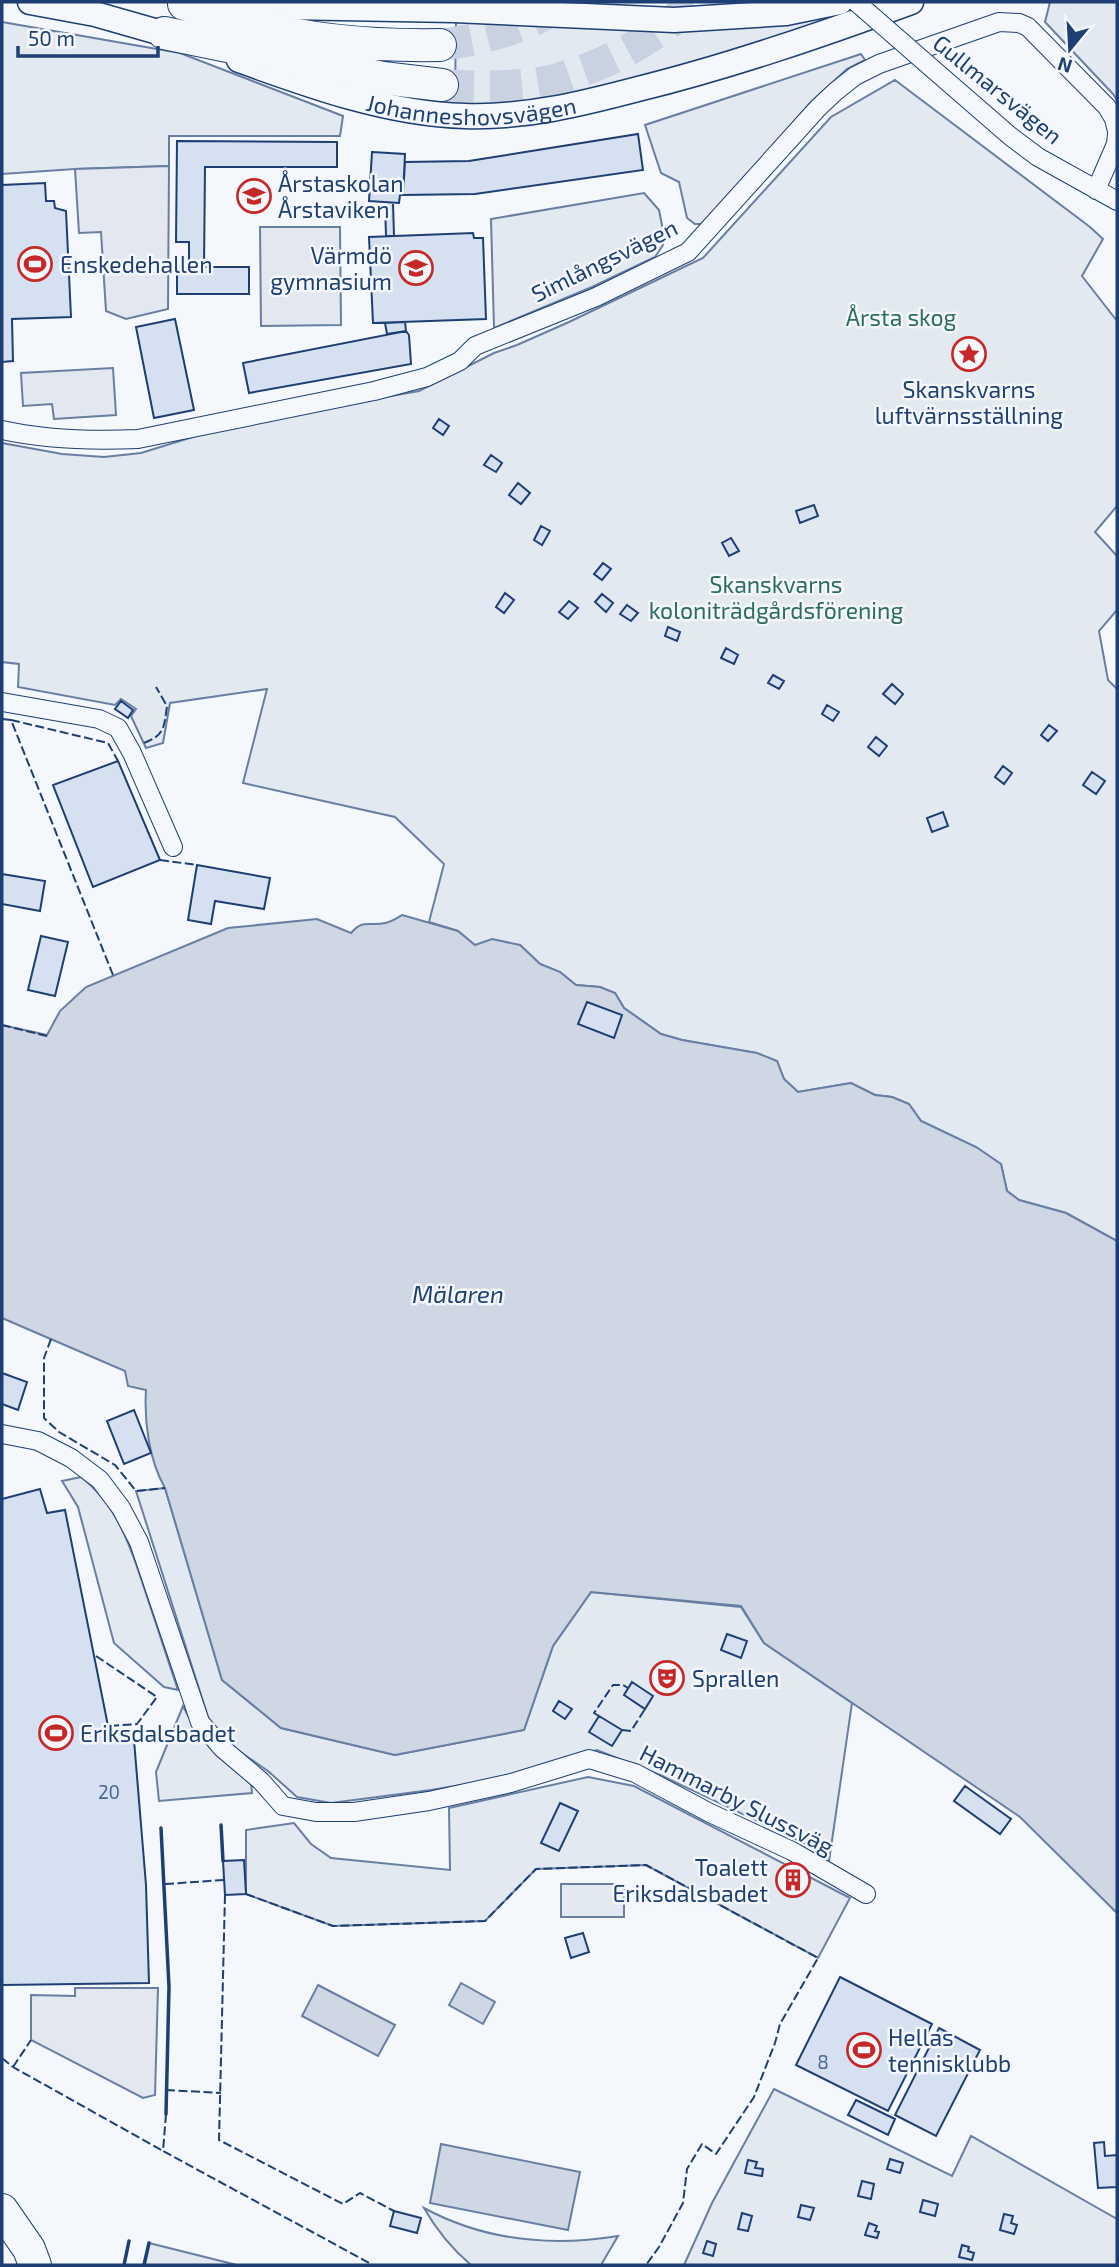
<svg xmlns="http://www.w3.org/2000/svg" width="1119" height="2267" font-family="'Exo 2',sans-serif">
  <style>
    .green { fill: #e3e9f0; stroke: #687fa3; stroke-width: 2 }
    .parking { fill: #e3e8f0; stroke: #687fa3; stroke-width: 2 }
    .water { fill: #cfd7e4; stroke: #687fa3; stroke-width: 2 }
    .building { fill: #d5e0f0; stroke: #1d3f73; stroke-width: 2 }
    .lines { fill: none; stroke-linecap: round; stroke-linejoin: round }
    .highway-tunnel { stroke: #c9d2e0; stroke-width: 32; stroke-dasharray: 32 16; stroke-linecap: butt }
    .street-casing { stroke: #1d3f73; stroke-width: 20 }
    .secondary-casing { stroke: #1d3f73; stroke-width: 27 }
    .highway-casing { stroke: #1d3f73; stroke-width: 34 }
    .street { stroke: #f4f7fb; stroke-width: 18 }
    .secondary { stroke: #f4f7fb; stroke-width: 24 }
    .highway { stroke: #f4f7fb; stroke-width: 32 }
    .street-bridge-casing { stroke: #1d3f73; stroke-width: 20; stroke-linecap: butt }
    .street-bridge { stroke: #f4f7fb; stroke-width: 18 }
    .fence { stroke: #1d3f73; stroke-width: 2; stroke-dasharray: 9 3.5; stroke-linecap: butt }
    .wall { stroke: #1d3f73; stroke-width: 3.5 }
    .labels { text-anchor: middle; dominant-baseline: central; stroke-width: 5; stroke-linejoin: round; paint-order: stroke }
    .number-label { font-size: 19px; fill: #4b6792 }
    .street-label { font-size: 23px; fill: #1d3f73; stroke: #f4f7fb }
    .poi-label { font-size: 23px; fill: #1d3f73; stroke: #f4f7fb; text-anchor: start }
    .park-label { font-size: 23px; fill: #2c6c60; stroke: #f4f7fb }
    .water-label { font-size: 24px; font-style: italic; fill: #1d3f73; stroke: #f4f7fb }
  </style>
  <rect width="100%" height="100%" fill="#f4f7fb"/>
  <path class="green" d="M1050,2h67v98l-4,-6 -68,-72z
    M829,13l7,7 -103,34 -175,46 -50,6 -79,-2 -33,-9 59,1 1,-78z
    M2,22l178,31 163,63 -3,20h-171v30l-94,3 -73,5z
    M861,54l4,6 -18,9 -36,33 -106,122h-10l-8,-6 -8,-36 -18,-9 -16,-48z
    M895,80l195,147 13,12 -21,37 35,45v185l-22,26 22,24v54l-18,21 9,49 9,9v552l-51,-28 -47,-13 -12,-9 -6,-27 -25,-17 -55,-26 -12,-17 -17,-7 -17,-2 -24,-12 -53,9 -14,-13 -7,-18 -21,-8 -74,-13 -21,-6 -37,-26 -9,-15 -15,-6 -24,-2 -16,-13 -20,-8 -20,-19 -45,1 -17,-15 -29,-9 15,-58 -49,-47 -152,-34 24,-94 -97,14 -7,40 -17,5 -15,-32 5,-7 -15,-10 -6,6 -97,-18 1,-23 -17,-2v-219l60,11 42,3 37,-4 97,-30 181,-32 75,-38 23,-8 52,-23 134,-64 128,-141z
    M644,193l15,17 4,20v15l-8,12 -63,30 -98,41 -3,-109z
    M81,1477c40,31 53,80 68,126 10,29 19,58 29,87l-14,-3 -50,-44 -36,-136 -16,-26z
    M165,1488l57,192 59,48 114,27 129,-25 29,-84 38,-54 150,15 23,36 88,60 -24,165 -11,-19 -157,-74 -63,-25 -82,26 -84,14 -100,13 -34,-6 -29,-26 -38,-26 -20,-22 -74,-232z
    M183,1706l14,27 21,22 33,26 1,12 -93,8 -3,-29z
    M588,1777l46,9 216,112 -32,60 -172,-93 -110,4 -51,52 -152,5 -87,-32v-64l48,-7 17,21 20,14 119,12 -1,-62z
    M561,1884h63v33h-63z
    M774,2089l178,87 19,-40 146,83v46h-433l28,-62z
    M424,2208c61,33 126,39 194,28l-17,29h-130c-20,-17 -34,-34 -47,-57z
    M149,2243l88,22h-93z"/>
  <path class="parking" d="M169,166l-1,143 -42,10 -20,-8 -5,-79 -22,1 -4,-64z
    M260,227h80l1,98 -80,1z
    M113,368l3,47 -62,4 -2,-15 -29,2 -2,-33z
    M75,1988h83l-3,107 -12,3 -112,-58v-45l44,1z"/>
  <path class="water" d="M402,915l56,16 17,14 17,-6 28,6 20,19 20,8 16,13 24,2 15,6 9,15 37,26 21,6 75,13 20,8 7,18 14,13 53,-9 24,12 17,2 17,7 12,17 55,26 25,17 6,27 12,9 47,13 51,28v672l-97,-96 -256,-174 -23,-37 -150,-14 -38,54 -29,84 -129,25 -114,-27 -59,-48 -57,-192c-16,-28 -21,-66 -19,-98l-18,-4 -3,-15 -123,-53v-293l45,10 13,-24 26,-24 142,-59 89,-9 34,14c13,-15 18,-6 34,-10 6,-1 12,-5 17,-8z
    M461,1983l34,19 -12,22 -34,-19z
    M318,1985l77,40 -17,31 -76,-40z
    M441,2144l139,28 -12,58 -138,-27z"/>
  <path class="building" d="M638,134l5,36 -168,24 -72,1 2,-33 64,-1z
    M177,141l160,1v25h-132l-1,100h45v27h-72v-27h12v-25h-13z
    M372,152l33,2 -2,41h-3l-1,8 -30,-2z
    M45,183l1,18h8l1,7 11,3 5,106 -59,2 1,42 -11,1v-177z
    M385,203h8l1,33h-8z
    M473,233l1,5h9l3,81 -113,4 -4,-86z
    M175,319l19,91 -40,8 -18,-91z
    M405,322l1,9 -19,3 -2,-11z
    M406,331l3,4 2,29 -162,29 -6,-30z
    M439,419l10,7 -6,9 -10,-7z
    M491,455l11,8 -6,9 -12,-7z
    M518,483l12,10 -9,11 -12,-9z
    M814,505l4,11 -18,7 -4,-12z
    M541,526l9,5 -8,14 -8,-5z
    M731,538l8,13 -10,5 -7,-13z
    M603,563l8,6 -9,11 -8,-6z
    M505,593l9,7 -10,13 -8,-6z
    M602,594l11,9 -7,9 -11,-10z
    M569,601l9,7 -10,11 -9,-7z
    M627,605l11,8 -7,8 -11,-7z
    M668,627l12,5 -3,9 -12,-5z
    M726,648l12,7 -4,9 -13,-6z
    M773,675l11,6 -5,8 -11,-6z
    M892,684l11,10 -8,10 -12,-10z
    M121,701l12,9 -5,8 -13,-9z
    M827,705l12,7 -6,9 -11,-7z
    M1049,725l8,6 -9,10 -7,-6z
    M876,737l11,9 -8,10 -11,-9z
    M118,761l42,99 -67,27 -40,-102z
    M1003,766l9,7 -8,11 -9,-7z
    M1092,772l13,9 -9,13 -13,-9z
    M943,812l5,14 -16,6 -5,-14z
    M197,865l73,13 -6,31 -49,-8 -4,23 -23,-4z
    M2,874l43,7 -5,30 -38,-7z
    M41,936l27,6 -13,54 -27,-6z
    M587,1002l35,13 -8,23 -36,-14z
    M2,1373l25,9 -9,28 -16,-6z
    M134,1410l17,43 -27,11 -17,-43z
    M40,1489l7,24 18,-3 46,231 23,-1 12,145 3,98 -147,2v-486z
    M727,1634l20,7 -6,17 -20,-8z
    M632,1682l21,14 -8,13 -21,-14z
    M559,1701l13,8 -7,10 -12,-8z
    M599,1716l23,14 -10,16 -23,-14z
    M965,1786l46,33 -11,15 -46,-33z
    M560,1803l18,8 -19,40 -18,-8z
    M244,1860l2,34 -21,1 -2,-34z
    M789,1872l13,6 -5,11 -13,-6z
    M583,1933l6,19 -18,6 -6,-20z
    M840,1977l92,47 -44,87 -92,-46z
    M939,2028l41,22 -44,86 -41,-21z
    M856,2100l39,19 -7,16 -40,-20z
    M1104,2142l1,14 12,-1v32l-19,1 -4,-45z
    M890,2159l13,4 -3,10 -13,-4z
    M748,2160l9,2 -2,6 8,1 -1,7 -17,-3z
    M862,2181l12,3 -3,15 -13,-3z
    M923,2200l15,4 -3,12 -15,-4z
    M801,2205l13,3 -4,12 -12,-3z
    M394,2211l27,7 -4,15 -27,-7z
    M742,2213l10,3 -4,15 -10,-2z
    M1004,2214l9,2 -2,7 6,2 -3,9 -14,-4z
    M869,2223l8,3 -2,5 4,1 -2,6 -12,-3z
    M707,2241l9,3 -3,12 -10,-3z
    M962,2245l7,2 -1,4 6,2 -2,7 -13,-3z"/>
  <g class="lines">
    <path class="highway-tunnel" d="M440,45c44,-6 89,-17 125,-43
      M442,85c35,2 68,3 102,-3 11,-1 21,-6 31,-9 46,-15 84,-39 120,-71"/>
    <g class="street-casing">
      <path id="street" d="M934,70l76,66 28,21 79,44
        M1096,190l20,-46 1,-10
        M2,430c45,10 91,11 136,9l236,-48 53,-14 33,-16 15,-15 121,-49 92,-45 130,-144 17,-16 20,-16 24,-12 120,-42 20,1 9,4 79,80 7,12 3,12
        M2,702l97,17 19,9 14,25 41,94
        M2,1434l36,7 33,17 29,22 21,28 18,34 61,180 22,26 39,33 22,25 33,6h38l75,-11 82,-18 78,-24 46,14 75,40 82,38 74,43"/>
    </g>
    <g class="secondary-casing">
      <g id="secondary">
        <path d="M30,2l65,12 84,24"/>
        <path d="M219,6l235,4 220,10 112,-7 54,-11"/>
        <path id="s1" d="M239,60c72,26 149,54 226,56 60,2 116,-12 173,-27 93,-23 183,-54 273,-87"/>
      </g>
    </g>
    <g class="highway-casing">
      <path id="highway" d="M184,4c24,7 48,15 73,22 59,16 122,20 183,19
        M164,33l219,45 59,7
        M2,2210l27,39 6,16"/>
    </g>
    <use href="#street" class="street"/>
    <use href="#secondary" class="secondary"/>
    <use href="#highway" class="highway"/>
    <g class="street-bridge-casing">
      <path id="street-bridge" d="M856,2l78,68"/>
    </g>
    <use href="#street-bridge" class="street-bridge"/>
    <path class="fence" d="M2,719l9,1 102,255
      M11,720l97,23 10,18
      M144,743c21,-8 20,-16 23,-37l-11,-19
      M160,860l37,5
      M2,1025l45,11
      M51,1339l-7,19v60l15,14 56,33 21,26 29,-3
      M96,1656l61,41 -20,27 -28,2
      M599,1716l-5,-3 19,-28h10l5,3
      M622,1730l9,1 14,-22
      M165,1884l59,-4
      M246,1894l87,32 152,-5 51,-52 110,-4 172,93 -38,66 -5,19 -21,54 -38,57 -14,-10 -15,25 -4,34 -24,44 -13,18
      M225,1895l-6,245 124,64 17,-11 34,18
      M2,2058l11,9 150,84
      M13,2067l18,-27
      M166,2090l55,3
      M166,2114l-3,37 210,114"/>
    <path class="wall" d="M221,1825l2,36
      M161,1828l8,159 -3,127
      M124,2265l5,-24
      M144,2265l5,-22"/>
  </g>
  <defs>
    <g id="school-ring" transform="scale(1.75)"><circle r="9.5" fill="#f4f7fb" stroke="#c62828" stroke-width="1.5"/><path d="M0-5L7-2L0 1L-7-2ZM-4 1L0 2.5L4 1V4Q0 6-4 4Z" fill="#c62828"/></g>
    <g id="stadium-ring" transform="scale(1.75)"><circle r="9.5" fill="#f4f7fb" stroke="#c62828" stroke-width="1.5"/><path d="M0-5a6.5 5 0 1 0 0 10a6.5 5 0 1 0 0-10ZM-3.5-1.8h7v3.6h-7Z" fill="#c62828"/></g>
    <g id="sight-ring" transform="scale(1.75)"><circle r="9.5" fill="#f4f7fb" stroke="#c62828" stroke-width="1.5"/><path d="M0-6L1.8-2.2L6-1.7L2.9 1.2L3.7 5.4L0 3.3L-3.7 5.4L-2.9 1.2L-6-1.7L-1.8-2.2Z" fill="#c62828"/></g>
    <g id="theatre-ring" transform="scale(1.75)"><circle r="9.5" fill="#f4f7fb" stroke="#c62828" stroke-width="1.5"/><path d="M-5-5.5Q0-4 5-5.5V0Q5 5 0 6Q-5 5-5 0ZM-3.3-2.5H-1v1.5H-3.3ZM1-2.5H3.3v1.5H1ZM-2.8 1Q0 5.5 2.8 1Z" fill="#c62828"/></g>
    <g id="building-ring" transform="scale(1.75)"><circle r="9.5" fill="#f4f7fb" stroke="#c62828" stroke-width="1.5"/><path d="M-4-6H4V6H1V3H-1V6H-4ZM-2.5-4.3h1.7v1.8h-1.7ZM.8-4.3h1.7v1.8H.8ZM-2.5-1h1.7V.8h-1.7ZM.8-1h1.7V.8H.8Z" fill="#c62828"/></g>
  </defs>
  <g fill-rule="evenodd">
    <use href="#school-ring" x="254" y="196"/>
    <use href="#stadium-ring" x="35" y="264"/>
    <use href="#school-ring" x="416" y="268"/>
    <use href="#sight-ring" x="969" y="354"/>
    <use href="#theatre-ring" x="667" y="1678"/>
    <use href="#stadium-ring" x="56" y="1733"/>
    <use href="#building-ring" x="793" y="1880"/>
    <use href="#stadium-ring" x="864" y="2050"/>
  </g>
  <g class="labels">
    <g class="number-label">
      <text x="109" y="1791">20</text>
      <text x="823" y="2061">8</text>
    </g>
    <g class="street-label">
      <text transform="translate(998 89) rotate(39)">Gullmarsvägen</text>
      <text stroke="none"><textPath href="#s1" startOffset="240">Johanneshovsvägen</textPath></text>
      <text transform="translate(604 260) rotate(-26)">Simlångsvägen</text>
      <text transform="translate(737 1799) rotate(27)">Hammarby Slussväg</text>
    </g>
    <g class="poi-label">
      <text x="278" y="183">Årstaskolan<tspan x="278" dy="26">Årstaviken</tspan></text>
      <text x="392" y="255" text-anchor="end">Värmdö<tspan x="392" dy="26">gymnasium</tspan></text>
      <text x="60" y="264">Enskedehallen</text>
      <text x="969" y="389" text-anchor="middle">Skanskvarns<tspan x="969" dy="26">luftvärnsställning</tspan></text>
      <text x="692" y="1678">Sprallen</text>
      <text x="80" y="1733">Eriksdalsbadet</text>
      <text x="768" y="1867" text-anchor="end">Toalett<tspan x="768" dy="26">Eriksdalsbadet</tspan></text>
      <text x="888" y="2037">Hellas<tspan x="888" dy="26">tennisklubb</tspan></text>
    </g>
    <g class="park-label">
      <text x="901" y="317">Årsta skog</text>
      <text x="776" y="584">Skanskvarns<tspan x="776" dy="26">koloniträdgårdsförening</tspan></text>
    </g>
    <g class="water-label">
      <text x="458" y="1293">Mälaren</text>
    </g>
  </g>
  <rect width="1119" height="2267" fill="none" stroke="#1d3f73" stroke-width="7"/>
  <g transform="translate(1070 49) rotate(198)" stroke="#f4f7fb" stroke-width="5" paint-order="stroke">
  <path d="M0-5L12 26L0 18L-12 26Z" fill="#1d3f73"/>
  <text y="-10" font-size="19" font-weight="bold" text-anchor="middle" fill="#1d3f73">N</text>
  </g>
  <path d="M18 46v10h140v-10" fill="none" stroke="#1d3f73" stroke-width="3.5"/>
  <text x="28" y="46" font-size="21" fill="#1d3f73" stroke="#f4f7fb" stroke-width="5" paint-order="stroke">50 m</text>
</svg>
